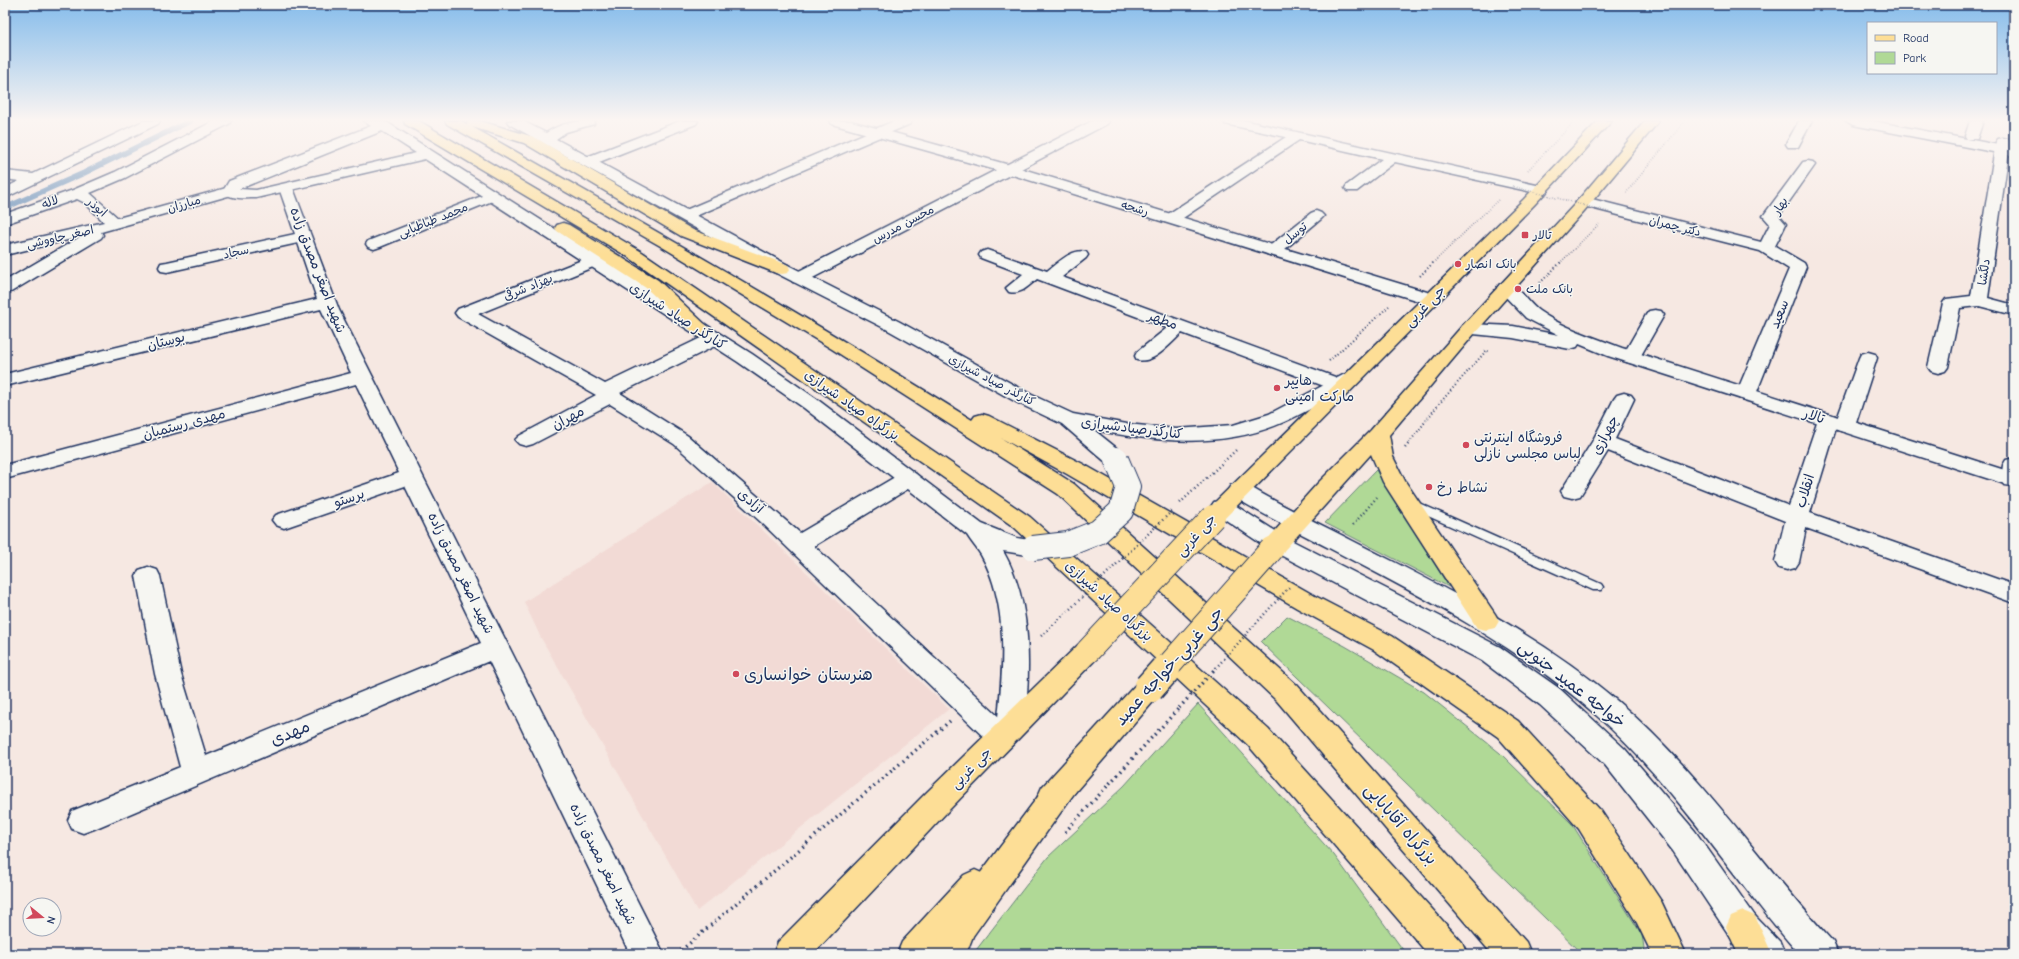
<svg xmlns="http://www.w3.org/2000/svg" width="2019" height="959" font-family="'Comic Neue','Playpen Sans Arabic',sans-serif">
  <style>
    .built { fill: #f2dad5 }
    .green { fill: #b0d996; stroke: #66847a }
    .lines { fill: none; stroke-linecap: round; stroke-linejoin: round }
    .stream { stroke: #628bb6; stroke-width: 5.5 }
    .lane-casing { stroke: #1b2f5e; stroke-width: 3 }
    .street-casing { stroke: #1b2f5e; stroke-width: 3 }
    .secondary-casing { stroke: #1b2f5e; stroke-width: 3 }
    .primary-casing { stroke: #1b2f5e; stroke-width: 3 }
    .highway-casing { stroke: #1b2f5e; stroke-width: 3 }
    .path-far3 { stroke: #1b2f5e; stroke-width: 1.5; stroke-dasharray: 0.5 2; stroke-linecap: butt }
    .path-far2 { stroke: #1b2f5e; stroke-width: 2; stroke-dasharray: 1 2.5; stroke-linecap: butt }
    .path-far1 { stroke: #1b2f5e; stroke-width: 2.5; stroke-dasharray: 1 3; stroke-linecap: butt }
    .path { stroke: #1b2f5e; stroke-width: 3.5; stroke-dasharray: 1.5 4; stroke-linecap: butt }
    .lane { fill: #f6f6f2; fill-rule: evenodd }
    .street { fill: #f6f6f2; fill-rule: evenodd }
    .secondary { fill: #f6f6f2; fill-rule: evenodd }
    .primary { fill: #fdde96; fill-rule: evenodd }
    .highway { fill: #fdde96; fill-rule: evenodd }
    .secondary-bridge-casing { stroke: #1b2f5e; stroke-width: 26; stroke-linecap: butt }
    .primary-bridge-far1-casing { stroke: #1b2f5e; stroke-width: 26; stroke-linecap: butt }
    .primary-bridge-casing { stroke: #1b2f5e; stroke-width: 33; stroke-linecap: butt }
    .path-bridge-far2 { stroke: #1b2f5e; stroke-width: 1.5; stroke-dasharray: 0.5 2; stroke-linecap: butt }
    .path-bridge-far1 { stroke: #1b2f5e; stroke-width: 2.5; stroke-dasharray: 1 3; stroke-linecap: butt }
    .path-bridge { stroke: #1b2f5e; stroke-width: 3.5; stroke-dasharray: 1.5 4; stroke-linecap: butt }
    .secondary-bridge { stroke: #f6f6f2; stroke-width: 24 }
    .primary-bridge-far1 { stroke: #fdde96; stroke-width: 24 }
    .primary-bridge { stroke: #fdde96; stroke-width: 30 }
    .poi-dot { fill: #d1495b; stroke: #f6f6f2; stroke-width: 1.5 }
    .labels { text-anchor: middle; dominant-baseline: central; stroke-width: 3; stroke-linejoin: round; paint-order: stroke }
    .far-street-label { font-size: 12px; fill: #1b2f5e; stroke: #f6f6f2 }
    .far-poi-label { font-size: 12px; fill: #1b2f5e; stroke: #f6f6f2; text-anchor: start }
    .street-label { font-size: 14px; fill: #1b2f5e; stroke: #f6f6f2 }
    .poi-label { font-size: 14px; fill: #1b2f5e; stroke: #f6f6f2; text-anchor: start }
    .near-street-label { font-size: 17px; fill: #1b2f5e; stroke: #f6f6f2 }
    .near-poi-label { font-size: 17px; fill: #1b2f5e; stroke: #f6f6f2; text-anchor: start }
  </style>
  <rect width="100%" height="100%" fill="#f6e8e2"/>
  <filter id="ink" filterUnits="userSpaceOnUse"><feTurbulence type="fractalNoise" baseFrequency=".025" numOctaves="2"/><feDisplacementMap in="SourceGraphic" scale="8" xChannelSelector="R" yChannelSelector="G"/><feConvolveMatrix kernelMatrix="1 2 1 2 8 2 1 2 1" color-interpolation-filters="sRGB"/></filter>
  <g filter="url(#ink)">
    <path class="built" d="M712,482l237,227 -252,202 -156,-273 -17,-36z"/>
    <path class="green" d="M1376,470l73,117 -124,-64z
      M1287,616l58,30 79,46 76,61 72,71 70,111 3,19h-63l-321,-312z
      M1198,704l136,151 72,99h-433l75,-97 76,-71z"/>
    <g class="lines">
      <path class="stream" d="M5,208l79,-35 106,-52"/>
      <g class="lane-casing">
        <path id="lane" d="M1412,500l189,84 2,3 -2,3h-8l-185,-83 -2,-3z"/>
      </g>
      <g class="street-casing">
        <path id="street" d="M143,121h17l-2,3 -153,74v-10l14,-7 -14,-2v-8l28,3z
          M214,121h17l-2,3 -104,54 -35,15 28,25 112,-31 5,1 2,3 -2,3 -134,38 2,3 -2,3 -90,54 -6,1v-12l75,-44 -75,18v-10l99,-23 -19,-19 -8,-4 -72,25v-10l68,-24 42,-18z
          M680,121h18l-2,3 -102,40h-10l-2,-3 2,-3z
          M894,121h18l-2,3 -219,94h-10l-3,-3 3,-3z
          M1092,121h17l-2,3 -302,158 -6,1 -6,-1 -3,-4 3,-4z
          M1224,121h23l294,65 5,1 2,3 -2,3 -5,1 -146,-32 -38,29h-10l-2,-3 2,-3 35,-26 -83,-19 -122,82h-12l-2,-3 2,-3 121,-79 -61,-13z
          M1799,121h13l-14,26h-10l-2,-3z
          M1970,121h13l-6,18h-10l-2,-3z
          M2003,138l5,1 2,3 -22,156 26,7v10l-35,-9 -19,2 -12,59 -3,4 -7,2 -7,-2 -3,-4 15,-64 3,-4 25,-3 25,-154 2,-3z
          M1808,161l5,1 2,3 -36,51 7,8 -11,22 29,17 2,4 -50,127 -3,4 -7,2 -7,-2 -3,-4 53,-125 -29,-18 -181,-46 -3,-3 3,-3 5,-2 177,45 9,-18 -7,-8 40,-54z
          M286,184l5,1 2,3 46,122 325,644h-34l-141,-293 -395,168 -11,4 -11,-4 -4,-9 4,-9 108,-44 -25,-93 -19,-98 3,-6 9,-3 9,3 3,6 21,98 25,82 275,-113 -76,-157 -121,42 -8,-3 -4,-5 4,-5 123,-42 -43,-89 -351,95v-14l346,-92 -30,-64 -316,77v-12l312,-75 -19,-56 -131,29 -6,-1 -2,-4 2,-4 6,-1 128,-28 -16,-46 2,-3z
          M492,192l5,1 2,3 -2,3 -117,48 -6,2 -6,-2 -2,-3 2,-3z
          M1316,211l5,2 3,3 -3,3 -42,35 -6,2 -6,-2 -2,-3 2,-3 44,-35z
          M987,250l60,21c11,-8 25,-23 39,-19l2,3 -2,3 -24,19 284,104 3,4 -3,4 -7,2 -7,-2 -150,-56c-12,11 -28,31 -45,27l-2,-4 2,-4 30,-24 -130,-49c-9,7 -16,16 -28,13l-3,-4 17,-14 -42,-16 -2,-3 2,-3z
          M592,256l6,1 2,4 -2,4 -120,49 127,70 102,-49 7,-2 7,2 2,4 -2,4 -101,50 68,43 112,97 100,-59 8,-2 8,2 3,5 -3,5 -102,62 198,183 4,8 -4,8 -10,4 -10,-4 -230,-222 -88,-79 -64,-40 -77,40 -7,2 -7,-2 -4,-4 4,-4 77,-41 -138,-78 -3,-4 3,-4z
          M1655,310l6,1 3,4 -24,42 -2,4 -7,2 -7,-2 -2,-4 24,-42 3,-4z
          M1868,352l7,2 2,4 -22,68 -3,4 -7,2 -7,-2 -2,-2 -26,85 204,72v18l-208,-75 -7,34 -4,6 -8,2 -8,-2 -4,-6 10,-41 -177,-70 -28,45 -8,2 -8,-2 -3,-5 31,-49 22,-43 3,-4 7,-2 7,2 3,4 -19,40 174,67 29,-86 3,-4 7,-2 7,2 2,3 22,-61 2,-4z
          M2014,458v28l-10,-1 -3,-5 2,-15 3,-5z"/>
      </g>
      <g class="secondary-casing">
        <path id="secondary" d="M364,121h18l6,2 364,231 66,46 164,124 35,14 24,4 4,6 -4,6 -8,2 -30,-5c25,43 27,97 24,145 0,14 0,27 -6,39l-10,3 -10,-3 -4,-8c6,-55 13,-121 -16,-172 -4,-7 -10,-13 -14,-20l-163,-127 -66,-46 -313,-203 -169,39c-10,0 -27,2 -33,-7l6,-10 142,-55zM382,131l34,22 -160,37 -17,-1z
          M507,121h16l23,12c16,-11 31,-12 49,-12l-1,3 -28,8 -10,7 232,126 112,57 132,73 41,19 54,10 49,5 57,-4 36,-11 74,-39 7,-2 7,2 3,4 -3,4c-24,13 -48,28 -73,39 -60,27 -127,20 -190,8l30,24 3,5 -3,5 -8,2 -8,-2 -46,-40 -44,-21 -130,-73 -112,-57 -267,-149z
          M830,121h21l162,45 424,129 3,4 -3,4 -6,1 -6,-1 -422,-131 -171,-48z
          M1846,121h27l141,27v8l-161,-31z
          M1506,283c14,3 21,19 33,28 24,17 55,26 83,37l392,125v14l-406,-131 -29,-12 -2,3 -7,2 -57,-11 -50,-5 -3,-4 3,-4 6,-1 44,2 46,9 -33,-17 -29,-30 3,-4z
          M1239,483l8,2c33,20 69,37 104,55 92,47 186,93 265,160 83,70 144,163 217,242l5,12h-39c-68,-78 -124,-169 -202,-238 -79,-71 -175,-119 -268,-168 -33,-17 -66,-33 -98,-53l-3,-5 3,-5z
          M1222,500l8,2 55,35 215,110 60,42 65,60 70,82 60,85 25,26 5,12h-39l-15,-16 -58,-87 -68,-86 -65,-60 -58,-44 -213,-112 -55,-37 -3,-5 3,-5z"/>
      </g>
      <g class="primary-casing">
        <path id="primary" d="M1598,121h14l-78,84 -313,317 -8,3 -8,-3 -3,-5 3,-5 319,-313z
          M1645,121h14l-75,90 -109,122 -86,102 4,22 12,24 90,133 4,7 -4,7 -9,2 -9,-2 -94,-146 -12,-28 -91,101 -8,2 -8,-2 -4,-6 4,-6 54,-60 53,-53 92,-105 111,-120z
          M1088,641l9,3 4,7 -4,7 -149,153 -135,143h-40l5,-12 148,-149 153,-149z
          M1149,677l10,4 4,7 -4,7 -95,110 -11,4 -11,-4 -4,-9 4,-9 97,-106z
          M975,870l11,5 5,10 -5,10 -50,59h-39l5,-12 62,-67z"/>
      </g>
      <g class="highway-casing">
        <path id="highway" d="M404,121h15l223,131 388,265 238,212 194,213 5,12h-39l-180,-209 -234,-218 -384,-269 -225,-134z
          M445,121h16l6,3 1,-3h12l54,16 159,93 95,35 2,4 -2,4 -6,1 -6,-1 -95,-37 -157,-93 -52,-16c169,95 336,190 500,293l3,-4 7,-2 7,2 94,48 232,132 77,40 126,85 83,90 60,90 25,53h-34l-15,-31 -58,-94 -81,-92 -124,-87 -77,-42 -230,-134 -66,-36 73,46 223,201 229,257 5,12h-39l-215,-253 -219,-207 -226,-145 -168,-101 -217,-124z
          M563,223l6,2 89,55 51,48 3,4 -3,4 -6,2 -6,-2 -51,-48 -89,-57 -2,-3 2,-3z
          M1065,771l10,3 5,9 -5,9 -102,144 -7,18h-34l17,-39 106,-141z
          M1743,911l12,5 17,38h-34l-12,-27 5,-11z"/>
      </g>
      <path class="path-far3" d="M1528,170l47,-49
        M1626,193l59,-72
        M1433,263l66,-64
        M1560,263l39,-39"/>
      <path class="path-far2" d="M1420,276l14,-14
        M1540,283l21,-21
        M1329,361l60,-55
        M1409,443l29,-38 48,-54h3"/>
      <path class="path-far1" d="M1405,448l5,-6
        M1180,503l56,-53
        M1353,525l24,-28
        M1041,636l29,-27"/>
      <path class="path" d="M1065,832l114,-124
        M677,954l273,-233"/>
      <use href="#lane" class="lane"/>
      <use href="#street" class="street"/>
      <use href="#secondary" class="secondary"/>
      <use href="#primary" class="primary"/>
      <use href="#highway" class="highway"/>
      <g class="secondary-bridge-casing">
        <path id="secondary-bridge" d="M1033,548l35,-4 30,-12 23,-21 7,-24 -12,-28"/>
      </g>
      <g class="primary-bridge-far1-casing">
        <path id="primary-bridge-far1" d="M1088,651l125,-134
          M1164,671l108,-122"/>
      </g>
      <g class="primary-bridge-casing">
        <path id="primary-bridge" d="M1149,688l16,-18"/>
      </g>
      <path class="path-bridge-far2" d="M1512,186l97,26"/>
      <path class="path-bridge-far1" d="M1070,609l103,-99
        M1213,671l77,-85"/>
      <path class="path-bridge" d="M1179,708l35,-38"/>
      <use href="#secondary-bridge" class="secondary-bridge"/>
      <use href="#primary-bridge-far1" class="primary-bridge-far1"/>
      <use href="#primary-bridge" class="primary-bridge"/>
    </g>
  </g>
  <linearGradient id="sky" x2="0" y2="1"><stop stop-color="#85bceb"/><stop offset="0.47" stop-color="#fbf5f2"/><stop offset="1" stop-color="#fbf5f2" stop-opacity="0"/></linearGradient>
  <rect width="2019" height="255" fill="url(#sky)"/>
  <g class="poi-dot">
    <rect x="1521" y="231" width="8" height="8" rx="2"/>
    <circle cx="1458" cy="264" r="4"/>
    <circle cx="1518" cy="289" r="4"/>
    <circle cx="1277" cy="388" r="4"/>
    <circle cx="1466" cy="445" r="4"/>
    <circle cx="1429" cy="487" r="4"/>
    <circle cx="736" cy="674" r="4"/>
  </g>
  <g class="labels">
    <g class="far-street-label">
      <text transform="translate(50 202) rotate(-20)">لاله</text>
      <text transform="translate(184 204) rotate(-16)">مبارزان</text>
      <text transform="translate(1780 206) rotate(-58)">بهار</text>
      <text transform="translate(97 207) rotate(41)">ابوذر</text>
      <text transform="translate(1135 208) rotate(17)">رشحه</text>
      <text transform="translate(433 220) rotate(-22)">محمد طباطبایی</text>
      <text transform="translate(903 224) rotate(-28)">محسن مدرس</text>
      <text transform="translate(1675 226) rotate(14)">دکتر چمران</text>
      <text transform="translate(1295 233) rotate(-39)">توسل</text>
      <text transform="translate(60 237) rotate(-13)">اصغر چاووشی</text>
      <text transform="translate(236 252) rotate(-12)">سجاد</text>
      <text transform="translate(1984 272) rotate(-82)">دلگشا</text>
      <text transform="translate(528 287) rotate(-22)">بهزاد شرقی</text>
      <text transform="translate(992 380) rotate(28)">کنارگذر صیاد شیرازی</text>
    </g>
    <g class="far-poi-label">
      <text x="1533" y="235">تالار</text>
      <text x="1466" y="264">بانک انصار</text>
      <text x="1526" y="289">بانک ملت</text>
    </g>
    <g class="street-label">
      <text transform="translate(318 270) rotate(69)">شهید اصغر مصدق زاده</text>
      <text transform="translate(1425 306) rotate(-45)">جی غربی</text>
      <text transform="translate(1779 314) rotate(-68)">سعید</text>
      <text transform="translate(678 316) rotate(33)">کنارگذر صیاد شیرازی</text>
      <text transform="translate(1163 320) rotate(20)">مطهر</text>
      <text transform="translate(166 341) rotate(-14)">بوستان</text>
      <text transform="translate(852 405) rotate(35)">بزرگراه صیاد شیرازی</text>
      <text transform="translate(1814 416) rotate(18)">تالار</text>
      <text transform="translate(568 418) rotate(-28)">مهران</text>
      <text transform="translate(184 424) rotate(-15)">مهدی رستمیان</text>
      <text transform="translate(1132 428) rotate(7)">کنارگذرصیادشیرازی</text>
      <text transform="translate(1605 435) rotate(-62)">چهرازی</text>
      <text transform="translate(1805 491) rotate(-73)">انقلاب</text>
      <text transform="translate(349 498) rotate(-19)">پرستو</text>
      <text transform="translate(751 501) rotate(41)">آزادی</text>
      <text transform="translate(1196 535) rotate(-47)">جی غربی</text>
      <text transform="translate(461 573) rotate(64)">شهید اصغر مصدق زاده</text>
      <text transform="translate(1109 601) rotate(42)">بزرگراه صیاد شیرازی</text>
      <text transform="translate(971 768) rotate(-45)">جی غربی</text>
      <text transform="translate(603 864) rotate(64)">شهید اصغر مصدق زاده</text>
    </g>
    <g class="poi-label">
      <text x="1285" y="380">هایپر<tspan x="1285" dy="16">مارکت امینی</tspan></text>
      <text x="1474" y="437">فروشگاه اینترنتی<tspan x="1474" dy="16">لباس مجلسی نازلی</tspan></text>
      <text x="1437" y="487">نشاط رخ</text>
    </g>
    <g class="near-street-label">
      <text transform="translate(1169 666) rotate(-48)">جی غربی-خواجه عمید</text>
      <text transform="translate(1572 684) rotate(38)">خواجه عمید جنوبی</text>
      <text transform="translate(290 733) rotate(-23)">مهدی</text>
      <text transform="translate(1401 824) rotate(49)">بزرگراه آقابابایی</text>
    </g>
    <g class="near-poi-label">
      <text x="744" y="674">هنرستان خوانساری</text>
    </g>
  </g>
  <rect width="2019" height="959" fill="none" stroke="#f6f6f2" stroke-width="20"/>
  <rect x="10" y="10" width="1999" height="939" fill="none" stroke="#1b2f5e" stroke-width="1.5" filter="url(#ink)"/>
  <rect x="1867" y="22" width="130" height="52" fill="#f6f6f2" stroke="#9ea6b7"/>
  <rect x="1875" y="35" width="20" height="6" fill="#fdde96" stroke="#9ea6b7"/>
  <text x="1903" y="42" font-size="12" fill="#1b2f5e">Road</text>
  <rect x="1875" y="52" width="20" height="12" fill="#b0d996" stroke="#9ea6b7"/>
  <text x="1903" y="62" font-size="12" fill="#1b2f5e">Park</text>
  <g transform="translate(42 917) rotate(108)"><circle r="19" fill="#f6f6f2" stroke="#9ea6b7"/>
  <path d="M0-3L7 15L0 10L-7 15Z" fill="#d1495b"/>
  <text y="-6" font-size="11" font-weight="bold" text-anchor="middle" fill="#1b2f5e">N</text>
  </g>
</svg>
